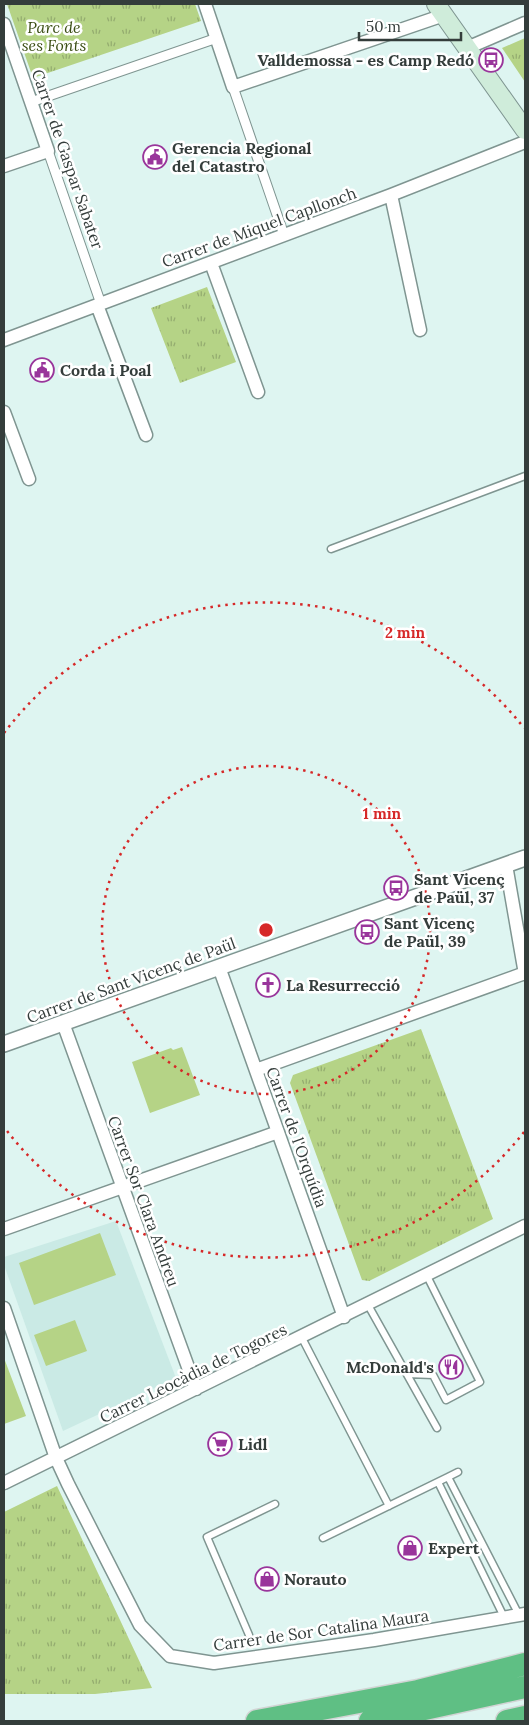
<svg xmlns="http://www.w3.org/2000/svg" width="529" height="1725" font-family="Lora,serif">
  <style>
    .built { fill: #caeae5 }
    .grass { fill: url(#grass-tufts) }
    .garden { fill: #b5d386 }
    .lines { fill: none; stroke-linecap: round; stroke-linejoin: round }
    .service-casing { stroke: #7f9591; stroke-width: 9 }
    .pedestrian-casing { stroke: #7f9591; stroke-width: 11 }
    .minor-casing { stroke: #7f9591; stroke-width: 15 }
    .tertiary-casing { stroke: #7f9591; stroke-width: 18 }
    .secondary-casing { stroke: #7f9591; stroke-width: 20 }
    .motorway-casing { stroke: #d2d4d4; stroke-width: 25 }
    .service { stroke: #fff; stroke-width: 6 }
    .pedestrian { stroke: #fff; stroke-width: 9 }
    .minor { stroke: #fff; stroke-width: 12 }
    .tertiary { stroke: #fff; stroke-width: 15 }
    .secondary { stroke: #cfecda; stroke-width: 18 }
    .motorway { stroke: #5fbf84; stroke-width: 22 }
    .ring { fill: none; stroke: #d62828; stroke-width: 2.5; stroke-dasharray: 2.5 5 }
    .labels { text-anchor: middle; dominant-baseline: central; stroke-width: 5; stroke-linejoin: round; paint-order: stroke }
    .park-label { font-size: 16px; font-style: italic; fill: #394c12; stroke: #fff }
    .poi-label { font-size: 16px; font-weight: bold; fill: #343d3b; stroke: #fff; text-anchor: start }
    .street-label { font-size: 16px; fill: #343d3b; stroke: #fff }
    .centre { fill: #d62828; stroke: #fff; stroke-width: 2.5 }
    .ring-label { font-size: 15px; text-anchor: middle; font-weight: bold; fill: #d62828; stroke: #fff; stroke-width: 5; stroke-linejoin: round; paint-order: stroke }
  </style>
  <defs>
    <pattern id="grass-tufts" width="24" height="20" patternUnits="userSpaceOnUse" patternTransform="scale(1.25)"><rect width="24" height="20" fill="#b5d386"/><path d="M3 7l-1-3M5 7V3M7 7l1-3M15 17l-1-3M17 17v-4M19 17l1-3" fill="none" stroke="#94ac6f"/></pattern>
  </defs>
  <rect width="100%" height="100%" fill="#def5f1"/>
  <path class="built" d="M116,1221l60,157 -113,53 -59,-166v-8z"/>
  <path class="grass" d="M7,4h188l6,17 -168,57z
    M525,38v44l-23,-34z
    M207,287l29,75 -56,21 -29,-75z
    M421,1029l72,190 -124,62 -7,-1 -72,-197 3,-8z
    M57,1486l95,202 -57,6h-91v-182z"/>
  <path class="garden" d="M182,1047l18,48 -50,18 -18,-51 39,-14 2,2z
    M100,1233l16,42 -82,30 -15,-42z
    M75,1320l12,31 -41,15 -12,-31z
    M4,1358l22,58 -22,8z"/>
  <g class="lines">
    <g class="service-casing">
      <path id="service" d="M331,549l194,-73
        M368,1305l69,123
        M302,1338l87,168
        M407,1374l26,1 13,25 34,-18 -53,-106
        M458,1472l-10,5 71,138
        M438,1482l66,135
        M323,1538l125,-61
        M249,1635l-42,-98 68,-33"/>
    </g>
    <g class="pedestrian-casing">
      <path id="pedestrian" d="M233,87l51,148
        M31,102l186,-64
        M48,151l53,153"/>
    </g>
    <g class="minor-casing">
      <path id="minor" d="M205,4l28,83 211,-72
        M4,24l44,127 -44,15
        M467,48l58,-25
        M391,195l29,135
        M211,263l47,129
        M97,305l49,130
        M4,340l387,-145 134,-53
        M4,412l25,67
        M506,865l19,109
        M219,967l125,350
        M63,1023l133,366
        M256,1070l269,-97
        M4,1229l274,-97
        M4,1308l52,150 12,26 72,141 30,31 44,7 160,-23 151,-26
        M4,1483l521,-257"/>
    </g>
    <g class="tertiary-casing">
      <path id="tertiary" d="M4,1044l521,-186"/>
    </g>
    <g class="secondary-casing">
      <path id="secondary" d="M436,4l89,126"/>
    </g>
    <g class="motorway-casing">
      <path id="motorway" d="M257,1721l161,-30 107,-27
        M370,1721l155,-34
        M507,1721l18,-4"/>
    </g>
    <use href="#service" class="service"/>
    <use href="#pedestrian" class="pedestrian"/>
    <use href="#minor" class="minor"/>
    <use href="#tertiary" class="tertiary"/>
    <use href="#secondary" class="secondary"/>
    <use href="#motorway" class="motorway"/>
  </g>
  <g class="ring">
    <circle cx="266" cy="930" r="164"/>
    <path d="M524 1132A328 328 0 0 1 4 1127M4 733A328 328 0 0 1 524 728"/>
  </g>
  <defs>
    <g id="bus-ring" transform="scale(1.25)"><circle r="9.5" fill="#fff" stroke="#99359b" stroke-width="1.5"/><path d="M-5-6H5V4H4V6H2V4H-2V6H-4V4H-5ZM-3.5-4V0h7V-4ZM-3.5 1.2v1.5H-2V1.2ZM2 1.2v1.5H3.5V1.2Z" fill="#99359b"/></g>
    <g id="civic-ring" transform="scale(1.25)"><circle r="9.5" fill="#fff" stroke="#99359b" stroke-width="1.5"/><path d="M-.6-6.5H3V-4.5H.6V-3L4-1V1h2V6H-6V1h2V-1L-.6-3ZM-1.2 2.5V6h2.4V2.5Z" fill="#99359b"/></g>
    <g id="church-ring" transform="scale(1.25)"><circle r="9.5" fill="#fff" stroke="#99359b" stroke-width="1.5"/><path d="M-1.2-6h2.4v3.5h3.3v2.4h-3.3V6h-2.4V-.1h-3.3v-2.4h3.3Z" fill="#99359b"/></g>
    <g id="restaurant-ring" transform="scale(1.25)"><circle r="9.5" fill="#fff" stroke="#99359b" stroke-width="1.5"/><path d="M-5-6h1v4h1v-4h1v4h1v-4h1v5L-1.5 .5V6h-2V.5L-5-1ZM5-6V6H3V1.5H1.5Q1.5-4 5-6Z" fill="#99359b"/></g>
    <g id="supermarket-ring" transform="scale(1.25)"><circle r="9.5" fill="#fff" stroke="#99359b" stroke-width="1.5"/><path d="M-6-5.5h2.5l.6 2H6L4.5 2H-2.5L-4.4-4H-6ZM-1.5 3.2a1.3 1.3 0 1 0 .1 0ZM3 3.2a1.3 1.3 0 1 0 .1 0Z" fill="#99359b"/></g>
    <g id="shop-ring" transform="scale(1.25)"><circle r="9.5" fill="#fff" stroke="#99359b" stroke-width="1.5"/><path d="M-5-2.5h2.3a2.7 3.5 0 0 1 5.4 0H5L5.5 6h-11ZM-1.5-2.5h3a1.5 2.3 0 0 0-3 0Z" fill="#99359b"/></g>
  </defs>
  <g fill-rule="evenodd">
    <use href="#bus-ring" x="491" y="60"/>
    <use href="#civic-ring" x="155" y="157"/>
    <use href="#civic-ring" x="42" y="370"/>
    <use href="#bus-ring" x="396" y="888"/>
    <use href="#bus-ring" x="367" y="932"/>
    <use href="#church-ring" x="268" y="985"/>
    <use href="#restaurant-ring" x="451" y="1367"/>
    <use href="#supermarket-ring" x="220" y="1444"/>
    <use href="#shop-ring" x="410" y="1548"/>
    <use href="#shop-ring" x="267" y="1579"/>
  </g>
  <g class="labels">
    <g class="park-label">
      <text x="54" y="27">Parc de<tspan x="54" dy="18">ses Fonts</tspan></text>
    </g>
    <g class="poi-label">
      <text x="474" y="60" text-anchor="end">Valldemossa - es Camp Redó</text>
      <text x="172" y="148">Gerencia Regional<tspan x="172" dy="18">del Catastro</tspan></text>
      <text x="60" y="370">Corda i Poal</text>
      <text x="414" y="879">Sant Vicenç<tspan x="414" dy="18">de Paül, 37</tspan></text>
      <text x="384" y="923">Sant Vicenç<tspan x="384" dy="18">de Paül, 39</tspan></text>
      <text x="286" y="985">La Resurrecció</text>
      <text x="434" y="1367" text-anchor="end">McDonald's</text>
      <text x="238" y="1444">Lidl</text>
      <text x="428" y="1548">Expert</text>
      <text x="284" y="1579">Norauto</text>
    </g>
    <g class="street-label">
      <text transform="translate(68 159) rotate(71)">Carrer de Gaspar Sabater</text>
      <text transform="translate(259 227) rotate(-20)">Carrer de Miquel Capllonch</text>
      <text transform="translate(131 980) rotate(-20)">Carrer de Sant Vicenç de Paül</text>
      <text transform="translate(297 1137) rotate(70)">Carrer de l'Orquídia</text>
      <text transform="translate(144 1201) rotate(70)">Carrer Sor Clara Andreu</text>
      <text transform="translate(193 1373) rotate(-26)">Carrer Leocàdia de Togores</text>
      <text transform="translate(321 1630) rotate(-8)">Carrer de Sor Catalina Maura</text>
    </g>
  </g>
  <circle cx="266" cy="930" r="8" class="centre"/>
  <g class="ring-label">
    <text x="405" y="638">2 min</text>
    <text x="382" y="819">1 min</text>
  </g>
  <rect width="529" height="1725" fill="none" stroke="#343d3b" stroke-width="10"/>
  <path d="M359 32v8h102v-8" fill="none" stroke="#343d3b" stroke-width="2.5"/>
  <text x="366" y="32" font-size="15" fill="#343d3b" stroke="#ffffff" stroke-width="4" paint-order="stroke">50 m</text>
</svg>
